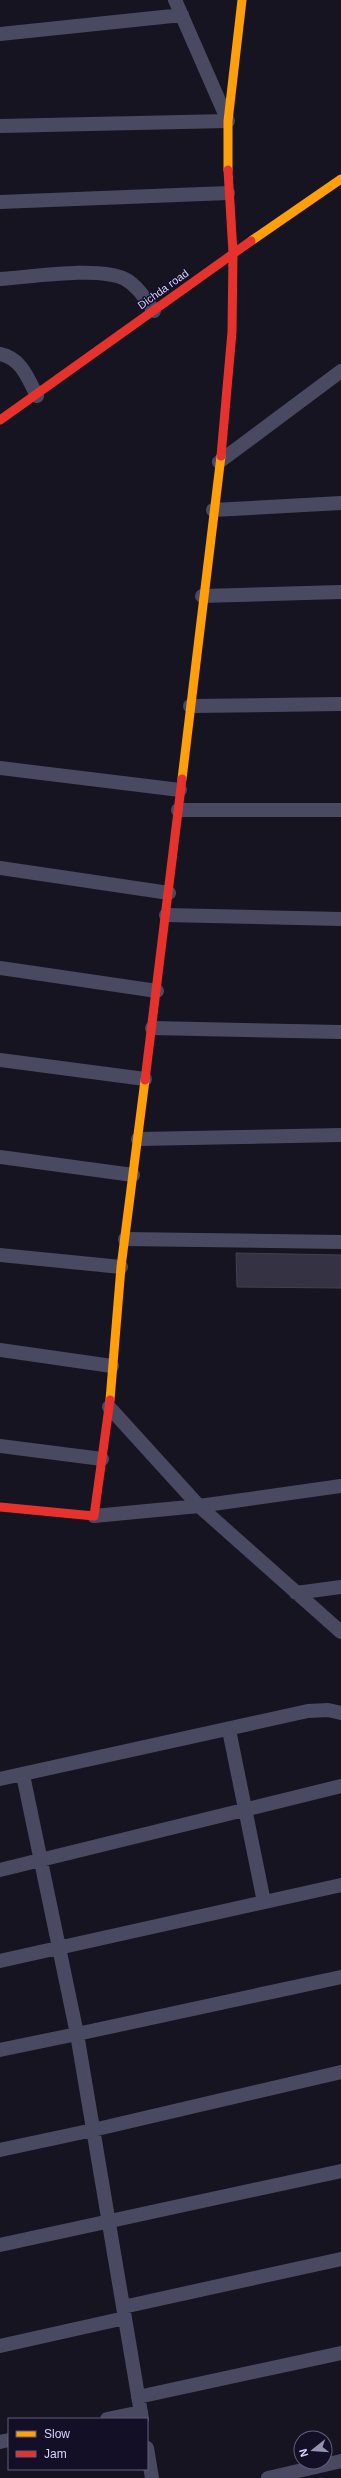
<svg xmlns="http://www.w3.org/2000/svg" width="341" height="2478" font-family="Helvetica,sans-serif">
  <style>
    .building { fill: #343243; stroke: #433f54 }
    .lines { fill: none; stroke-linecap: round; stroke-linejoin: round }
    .street { stroke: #4a4962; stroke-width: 14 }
    .slow { stroke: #ff9f0a; stroke-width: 9 }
    .jam { stroke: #e5322d; stroke-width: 9 }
    .labels { text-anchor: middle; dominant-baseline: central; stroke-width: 3; stroke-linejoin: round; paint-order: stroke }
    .street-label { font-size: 11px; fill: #d9d4ff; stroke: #130f26 }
  </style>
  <rect width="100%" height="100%" fill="#161421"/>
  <path class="building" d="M236,1253l105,2v33l-104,-1z"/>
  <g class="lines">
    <path class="street" d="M0,34l182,-19
      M0,126l228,-5 -53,-121
      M0,202l228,-9
      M0,279c31,-2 99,-13 125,0 13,7 21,21 29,32
      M0,354c21,4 28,24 37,42
      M219,462l122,-91
      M213,510l128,-7
      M202,596l139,-4
      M190,706l151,-2
      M0,768l180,22
      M178,810h163
      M0,868l169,25
      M166,915l175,4
      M0,968l157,23
      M152,1028l189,4
      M0,1060l145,19
      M138,1139l203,-4
      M0,1157l133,18
      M125,1239l216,3
      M0,1255l121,12
      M0,1350l112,16
      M109,1407l90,99 142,126
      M0,1446l102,13
      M94,1516l105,-10 142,-20
      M296,1593l45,-6
      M229,1730l35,172
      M23,1775l54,259 264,-57
      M0,1779l308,-68 20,-1 13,3
      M0,1870l341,-84
      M0,1961l341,-76
      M0,2050l77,-16 65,385
      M0,2150l93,-20 248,-58
      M0,2245l341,-74
      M123,2307l218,-48
      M0,2346l125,-28
      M138,2397l203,-44
      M107,2419l34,-7
      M0,2442l9,-2
      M147,2448l5,30
      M268,2478l73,-17"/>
    <path class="slow" d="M228,170v-49l14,-121
      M251,241l90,-62
      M182,779l39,-323
      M110,1400l11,-133 24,-187"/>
    <path class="jam" d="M0,420l251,-179
      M221,456l11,-124 1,-79 -5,-83
      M145,1080l37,-301
      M0,1507l94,9 16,-116"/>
  </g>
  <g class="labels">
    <g class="street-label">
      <text transform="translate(163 289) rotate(-36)">Dichda road</text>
    </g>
  </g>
  <rect x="8" y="2418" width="140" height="52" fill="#130f26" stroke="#625e7d"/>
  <rect x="16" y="2431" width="20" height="6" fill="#ff9f0a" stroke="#625e7d"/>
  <text x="44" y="2438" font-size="12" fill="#d9d4ff">Slow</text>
  <rect x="16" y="2451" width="20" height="6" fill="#e5322d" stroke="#625e7d"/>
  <text x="44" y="2458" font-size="12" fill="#d9d4ff">Jam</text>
  <g transform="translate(313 2450) rotate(253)"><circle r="19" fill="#130f26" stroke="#625e7d"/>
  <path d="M0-3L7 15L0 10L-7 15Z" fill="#9591b1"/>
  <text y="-6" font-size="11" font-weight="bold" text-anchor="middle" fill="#d9d4ff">N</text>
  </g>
</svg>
